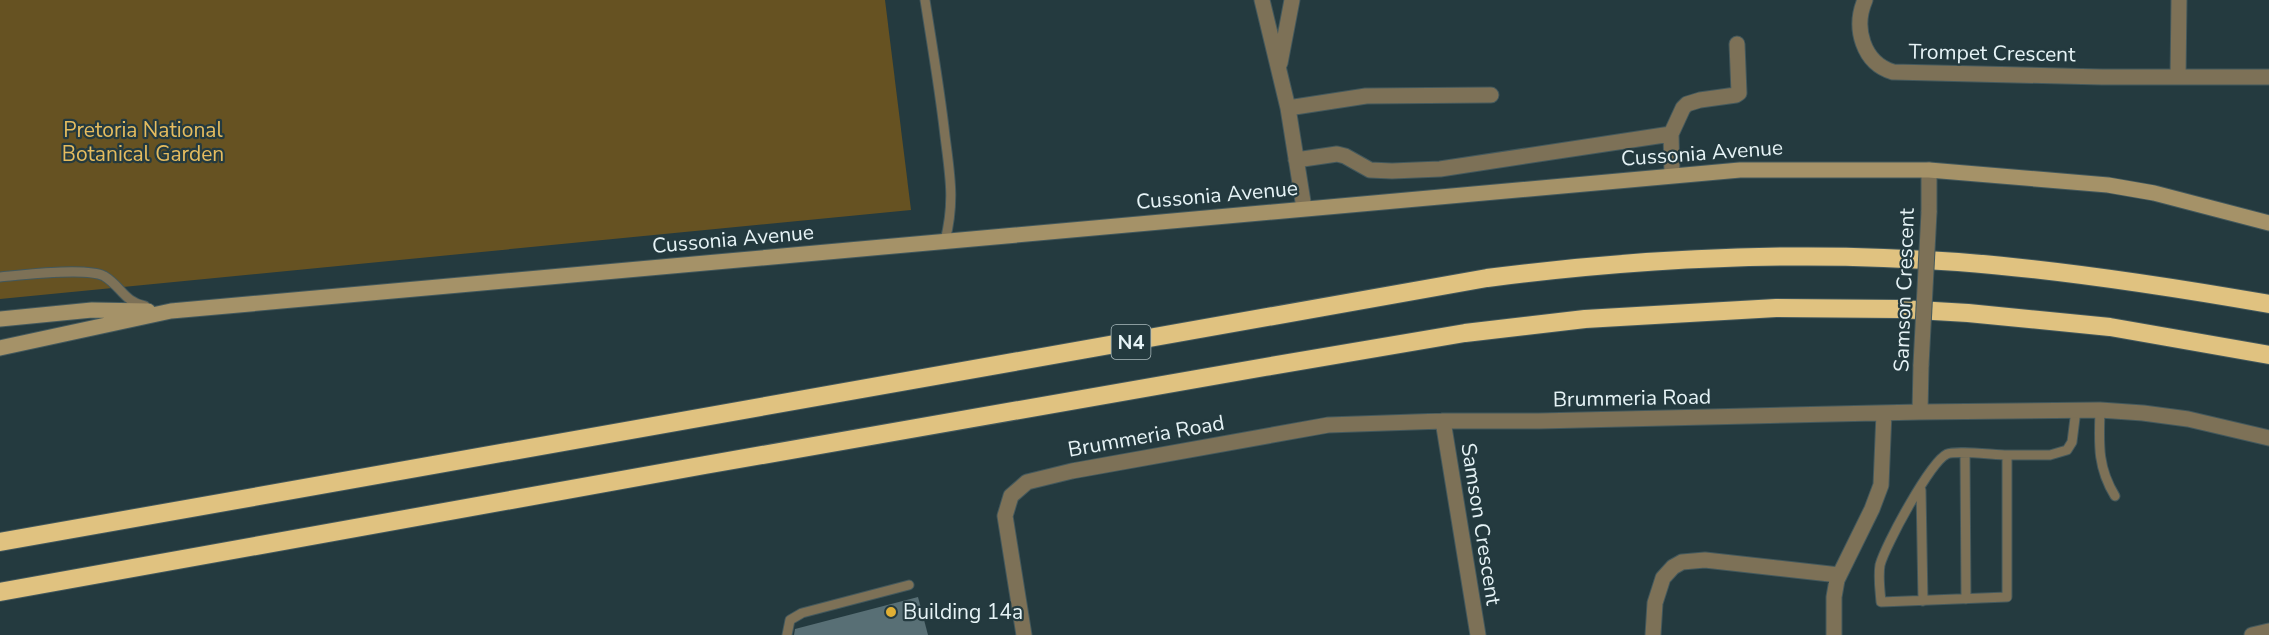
<svg xmlns="http://www.w3.org/2000/svg" width="2269" height="635" font-family="'Nunito Sans',sans-serif">
  <style>
    .green { fill: #665222 }
    .building { fill: #586f75 }
    .lines { fill: none; stroke-linecap: round; stroke-linejoin: round }
    .lane-casing { stroke: #43585c; stroke-width: 11 }
    .street-casing { stroke: #43585c; stroke-width: 17 }
    .secondary-casing { stroke: #43585c; stroke-width: 17 }
    .highway-casing { stroke: #43585c; stroke-width: 20 }
    .lane { stroke: #7d7157; stroke-width: 9 }
    .street { stroke: #7d7157; stroke-width: 15 }
    .secondary { stroke: #a59268; stroke-width: 15 }
    .highway { stroke: #e0c280; stroke-width: 18 }
    .street-bridge-casing { stroke: #43585c; stroke-width: 17; stroke-linecap: butt }
    .street-bridge { stroke: #7d7157; stroke-width: 15 }
    .poi-dot { fill: #e0af34; stroke: #243a3f; stroke-width: 2 }
    .labels { text-anchor: middle; dominant-baseline: central; stroke-width: 4.5; stroke-linejoin: round; paint-order: stroke }
    .shield { fill: #243a3f; stroke: #acbcbf; stroke-width: 1.5 }
    .shield-label { font-size: 20px; font-weight: bold; fill: #e6f3f6 }
    .street-label { font-size: 21px; fill: #e6f3f6; stroke: #243a3f }
    .park-label { font-size: 21px; fill: #e5bc5f; stroke: #243a3f }
    .poi-label { font-size: 21px; fill: #e6f3f6; stroke: #243a3f; text-anchor: start }
  </style>
  <rect width="100%" height="100%" fill="#243a3f"/>
  <path class="green" d="M0,0h885l26,210 -911,89z"/>
  <path class="building" d="M918,597l10,38h-134l1,-6z"/>
  <g class="lines">
    <g class="lane-casing">
      <path id="lane" d="M925,0c7,45 15,91 20,136 5,40 10,65 0,105
        M0,277c22,-2 86,-10 104,-1 17,10 20,26 41,30
        M2100,410c-1,33 -3,57 15,86
        M1965,454l1,145
        M2007,455c-12,0 -51,-5 -60,-1 -17,8 -62,92 -67,111 -2,12 0,25 1,37l126,-5v-142h43l17,-5 5,-8 4,-32
        M1921,490l2,111
        M787,635l3,-15 12,-7 107,-28"/>
    </g>
    <g class="street-casing">
      <path id="street" d="M1262,0l26,108 16,100
        M1865,0c-12,28 -2,63 28,72l209,5h167
        M1280,63l12,-63
        M2178,77l1,-77
        M1288,108l78,-12 125,-1
        M1296,160l41,-6 8,2 25,14 22,1 48,-2 231,-35
        M1672,174l-1,-40 12,-26 4,-4 13,-4 36,-5 3,-2 -2,-49
        M1929,212v-42
        M1920,412l1,-47
        M1443,421l35,214
        M1024,635l-19,-119 6,-20 16,-14 45,-11 256,-46 115,-4h96l381,-9 180,-2 43,3 45,6 81,19
        M1653,635l2,-32 8,-25 10,-11 9,-5 23,-2 134,15
        M1834,635v-38l3,-17 35,-71 9,-24 3,-72
        M2252,635l17,-4"/>
    </g>
    <g class="secondary-casing">
      <path id="secondary" d="M0,319l92,-9 56,1
        M0,348l171,-37 1569,-141h189l179,15 46,8 115,30"/>
    </g>
    <g class="highway-casing">
      <path id="highway" d="M0,542l1487,-264c156,-20 314,-28 471,-16 105,8 208,24 311,42
        M0,592l705,-127 560,-98 200,-34 120,-14 191,-11 124,1 68,4 142,14 159,28"/>
    </g>
    <use href="#lane" class="lane"/>
    <use href="#street" class="street"/>
    <use href="#secondary" class="secondary"/>
    <use href="#highway" class="highway"/>
    <g class="street-bridge-casing">
      <path id="street-bridge" d="M1921,365l8,-153"/>
    </g>
    <use href="#street-bridge" class="street-bridge"/>
  </g>
  <circle class="poi-dot" cx="891" cy="612" r="6"/>
  <g class="labels">
    <rect class="shield" x="1111.5" y="325" width="39" height="34" rx="4.5"/>
    <g class="shield-label">
      <text x="1131" y="342">N4</text>
    </g>
    <g class="street-label">
      <text transform="translate(1992 53) rotate(1)">Trompet Crescent</text>
      <text transform="translate(1702 153) rotate(-4)">Cussonia Avenue</text>
      <text transform="translate(1217 195) rotate(-5)">Cussonia Avenue</text>
      <text transform="translate(733 239) rotate(-5)">Cussonia Avenue</text>
      <text transform="translate(1904 290) rotate(-88)">Samson Crescent</text>
      <text transform="translate(1632 398) rotate(-1)">Brummeria Road</text>
      <text transform="translate(1146 436) rotate(-10)">Brummeria Road</text>
      <text transform="translate(1481 524) rotate(81)">Samson Crescent</text>
    </g>
    <g class="park-label">
      <text x="143" y="130">Pretoria National<tspan x="143" dy="24">Botanical Garden</tspan></text>
    </g>
    <g class="poi-label">
      <text x="903" y="612">Building 14a</text>
    </g>
  </g>
</svg>
